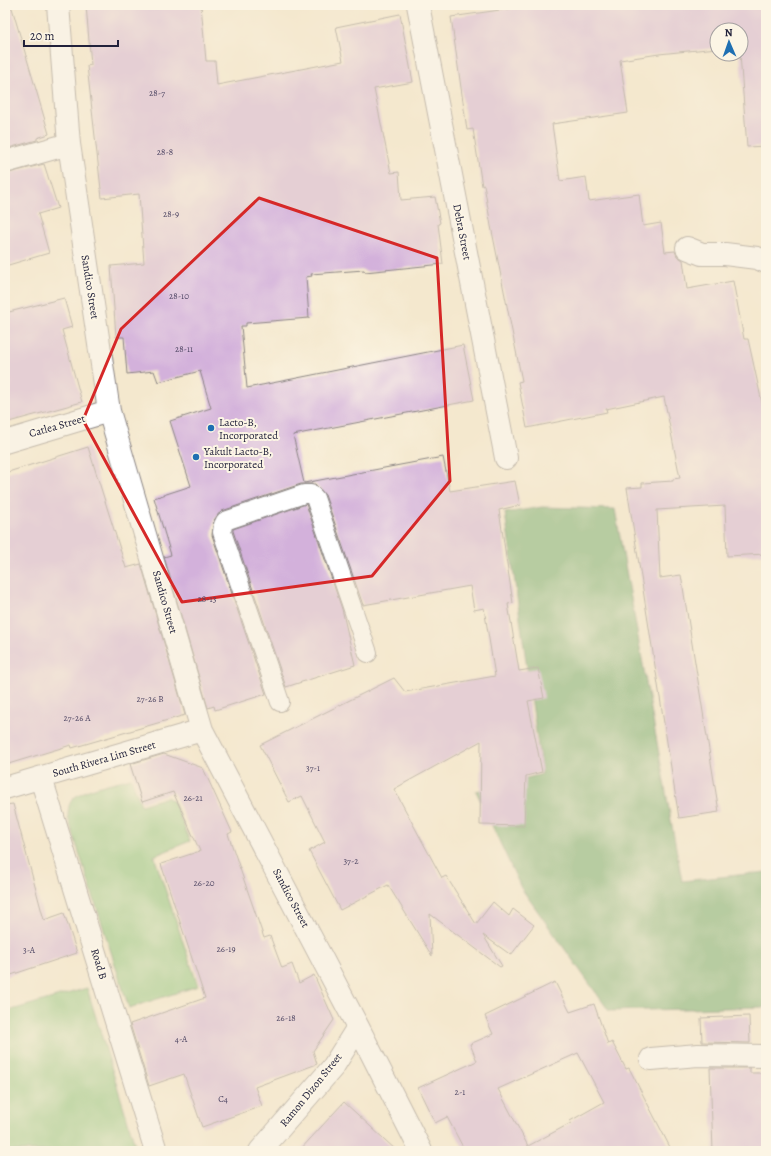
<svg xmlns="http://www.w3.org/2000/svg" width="771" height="1156" font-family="Alegreya,serif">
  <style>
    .green { fill: #88c47a; stroke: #55735a }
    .forest { fill: #6eaa6a; stroke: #486652 }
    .building { fill: #d3b1db; fill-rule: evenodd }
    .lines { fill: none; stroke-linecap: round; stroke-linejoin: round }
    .lane-casing { stroke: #8b8584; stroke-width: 20 }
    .street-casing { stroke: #8b8584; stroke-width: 24 }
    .lane { stroke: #fff; stroke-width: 18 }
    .street { stroke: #fff; stroke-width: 22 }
    .marked { fill: none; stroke: #d62828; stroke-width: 3; stroke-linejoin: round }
    .poi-dot { fill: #1f6fb2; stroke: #fcf5e5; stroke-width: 1.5 }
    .labels { text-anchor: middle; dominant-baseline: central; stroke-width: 4; stroke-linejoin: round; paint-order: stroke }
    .number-label { font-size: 9px; fill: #4e4663 }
    .street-label { font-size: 11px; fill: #22223b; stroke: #fcf5e5 }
    .poi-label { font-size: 11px; fill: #22223b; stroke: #fcf5e5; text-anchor: start }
  </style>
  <rect width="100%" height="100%" fill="#fcf5e5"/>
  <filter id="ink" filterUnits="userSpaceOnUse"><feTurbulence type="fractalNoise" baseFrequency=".025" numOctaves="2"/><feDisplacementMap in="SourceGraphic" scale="8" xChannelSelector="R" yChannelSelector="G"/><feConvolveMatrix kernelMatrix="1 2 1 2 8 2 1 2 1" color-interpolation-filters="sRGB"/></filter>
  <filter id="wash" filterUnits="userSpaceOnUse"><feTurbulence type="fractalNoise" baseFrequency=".012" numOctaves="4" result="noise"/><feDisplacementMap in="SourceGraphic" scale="16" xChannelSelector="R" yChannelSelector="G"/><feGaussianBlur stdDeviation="0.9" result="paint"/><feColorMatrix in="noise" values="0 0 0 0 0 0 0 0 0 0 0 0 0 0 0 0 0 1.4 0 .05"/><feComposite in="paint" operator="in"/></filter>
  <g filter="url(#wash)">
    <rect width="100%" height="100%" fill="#f4e8ce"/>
    <path class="green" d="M131,778l10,27 26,-8 7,5 16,39 -36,15 44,130 -69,22 -61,-190c0,-6 0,-13 4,-18 8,-11 45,-18 59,-22z
      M87,988l50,163h-129l-3,-10v-129z"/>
    <path class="forest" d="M542,507l73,2 67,372 84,-9v135l-157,4 -88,-123 -45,-97 66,-17 -37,-261z"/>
    <g id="blocks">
      <path class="building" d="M86,5h115l5,56h9l2,24 126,-24 -7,-34 64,-13 13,68 -39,7 17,84 8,-1 2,28 34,-3 5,26 -2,1 5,40 -78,8 -1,-2 -53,4 1,2 -6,1 3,41 -63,5v3h-5l6,62 216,-43 11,55 -181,35 11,48 139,-26 7,34 65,-10 5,24 -21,5 14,93 -5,1 11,67 19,-3 6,30 -16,3 14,71 -16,4 -2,50 -44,-1 1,-84 -87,48 48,89 4,-2 30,48 17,-22 16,14 4,-7 21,16 -23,30 -28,-20 19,31 -2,1 -70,-53 2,42 -44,-71 -48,25 -31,-59 16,-9 -23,-46 -13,6 -29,-57 134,-67 11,14 90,-16 -11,-68 -10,2 -4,-24 -107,19 -38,-110 -10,-11h-14l-79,27 -8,9 -2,15 54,159 -51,16 -1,-4 -6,2 -44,-151 7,-2 -17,-57 37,-12 -21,-65 41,-13 -11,-37 -42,11 -4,-11 -27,3 -3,-37h-8l-5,-71 33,-3 -5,-69 -37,4 -15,-132 4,-1z
        M535,5h231v141l-19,1 -7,-93 1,-24h-24v18l-58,6 -39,6 8,53 -76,11 8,57 26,-4 3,24 50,-7 4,32 18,-3 4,29 10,-1 2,5 6,4 4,29 46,-8 11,58h4l18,82v133l-39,2 -2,-50 -68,4 3,68 21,-3 38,237 -40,6 -52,-330 15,-1v-4l31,-2v-2l7,-1 -16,-81 -58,12 1,3 -80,16 -9,-46 4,-1 -31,-155 -7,-41 -2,1 -9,-57 -6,1 -16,-113z
        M12,8l37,126 -12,4v2l-32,9v-140z
        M44,164l14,44 -20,6 11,39 -44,13v-92z
        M64,298l8,29 -10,3 20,72 -77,21v-110z
        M88,447l38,121 15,-4 44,151 -113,33 -1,-3 -66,20v-292z
        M306,504l36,105 13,56 -69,22 -53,-156v-2z
        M164,754l39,14 29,64 -4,2 36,104 6,-2 12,32 10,-4 7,19 15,-8 20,45 -21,31 4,13 -62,23 7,19 -60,21 -18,-53 -35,12 -19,-62 75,-26 -44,-134 39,-13 -27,-59 -31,10 -12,-38z
        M13,804l31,116 20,-7 13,40 -72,24v-172z
        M555,982l15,30 24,-8 14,40 4,-2 14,27 3,-1 43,83h-207l-18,-34 -12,6 -17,-35 59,-27 -7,-17 23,-10 -8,-18zM578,1053l26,49 -34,19 1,2 -43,23 -30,-57z
        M749,1016l1,27 -48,-1 -1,-24z
        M710,1068h40v5h16v78h-53z
        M344,1102l53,49h-98z"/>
    </g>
  </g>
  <g filter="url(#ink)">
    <use href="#blocks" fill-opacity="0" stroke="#8b8584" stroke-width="1"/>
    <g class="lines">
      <g class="lane-casing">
        <path id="lane" d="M280,702l-58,-170 1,-7 2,-4 79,-27h7l4,4 53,155"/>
      </g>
      <g class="street-casing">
        <path id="street" d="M58,5l11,139 40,267 93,319 156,297 63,124
          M418,5l88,453
          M5,162l64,-18
          M687,248l15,6h23l32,4 9,4
          M5,442l104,-31
          M41,778l115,373
          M5,788l197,-58
          M651,1059l47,-4 68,1
          M260,1151l73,-84 25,-40"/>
      </g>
      <use href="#lane" class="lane"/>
      <use href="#street" class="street"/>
    </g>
  </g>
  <path d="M0 0H771V1156H0ZM259,198l178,60 13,223 -78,95 -190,26 -99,-182 38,-91z" fill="#f4e8ce" fill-opacity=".55" fill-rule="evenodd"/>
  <path class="marked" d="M259,198l178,60 13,223 -78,95 -190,26 -99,-182 38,-91z"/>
  <g class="poi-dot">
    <circle cx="211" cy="428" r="4"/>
    <circle cx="196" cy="457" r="4"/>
  </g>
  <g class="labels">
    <g class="number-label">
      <text x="157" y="93">28-7</text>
      <text x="165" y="152">28-8</text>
      <text x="171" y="214">28-9</text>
      <text x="179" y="296">28-10</text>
      <text x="184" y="349">28-11</text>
      <text x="207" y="599">28-13</text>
      <text x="150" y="699">27-26 B</text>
      <text x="77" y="718">27-26 A</text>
      <text x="313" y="768">37-1</text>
      <text x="193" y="798">26-21</text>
      <text x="351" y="861">37-2</text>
      <text x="204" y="883">26-20</text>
      <text x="226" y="949">26-19</text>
      <text x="29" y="950">3-A</text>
      <text x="286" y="1018">26-18</text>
      <text x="181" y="1039">4-A</text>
      <text x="460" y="1092">2-1</text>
      <text x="223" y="1099">C4</text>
    </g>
    <g class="street-label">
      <text transform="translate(462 232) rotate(79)">Debra Street</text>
      <text transform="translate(90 287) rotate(81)">Sandico Street</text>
      <text transform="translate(57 426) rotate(-16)">Catlea Street</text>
      <text transform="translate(165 602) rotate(74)">Sandico Street</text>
      <text transform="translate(104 759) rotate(-16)">South Rivera Lim Street</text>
      <text transform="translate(291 898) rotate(62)">Sandico Street</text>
      <text transform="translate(99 964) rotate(73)">Road B</text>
      <text transform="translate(311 1090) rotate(-51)">Ramon Dizon Street</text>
    </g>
    <g class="poi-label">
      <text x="219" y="422">Lacto-B,<tspan x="219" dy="13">Incorporated</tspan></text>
      <text x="204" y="451">Yakult Lacto-B,<tspan x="204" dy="13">Incorporated</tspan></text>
    </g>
  </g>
  <rect width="771" height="1156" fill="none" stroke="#fcf5e5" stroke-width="20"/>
  <g transform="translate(729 42) rotate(358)"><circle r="19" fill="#fcf5e5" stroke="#a5a1a1"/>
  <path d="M0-3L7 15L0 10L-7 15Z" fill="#1f6fb2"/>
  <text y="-6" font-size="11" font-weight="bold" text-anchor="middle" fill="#22223b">N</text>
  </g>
  <path d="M24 40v6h94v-6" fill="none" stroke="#22223b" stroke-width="2"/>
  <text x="30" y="40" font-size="12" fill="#22223b" stroke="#fcf5e5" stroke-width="3" paint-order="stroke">20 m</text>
</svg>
